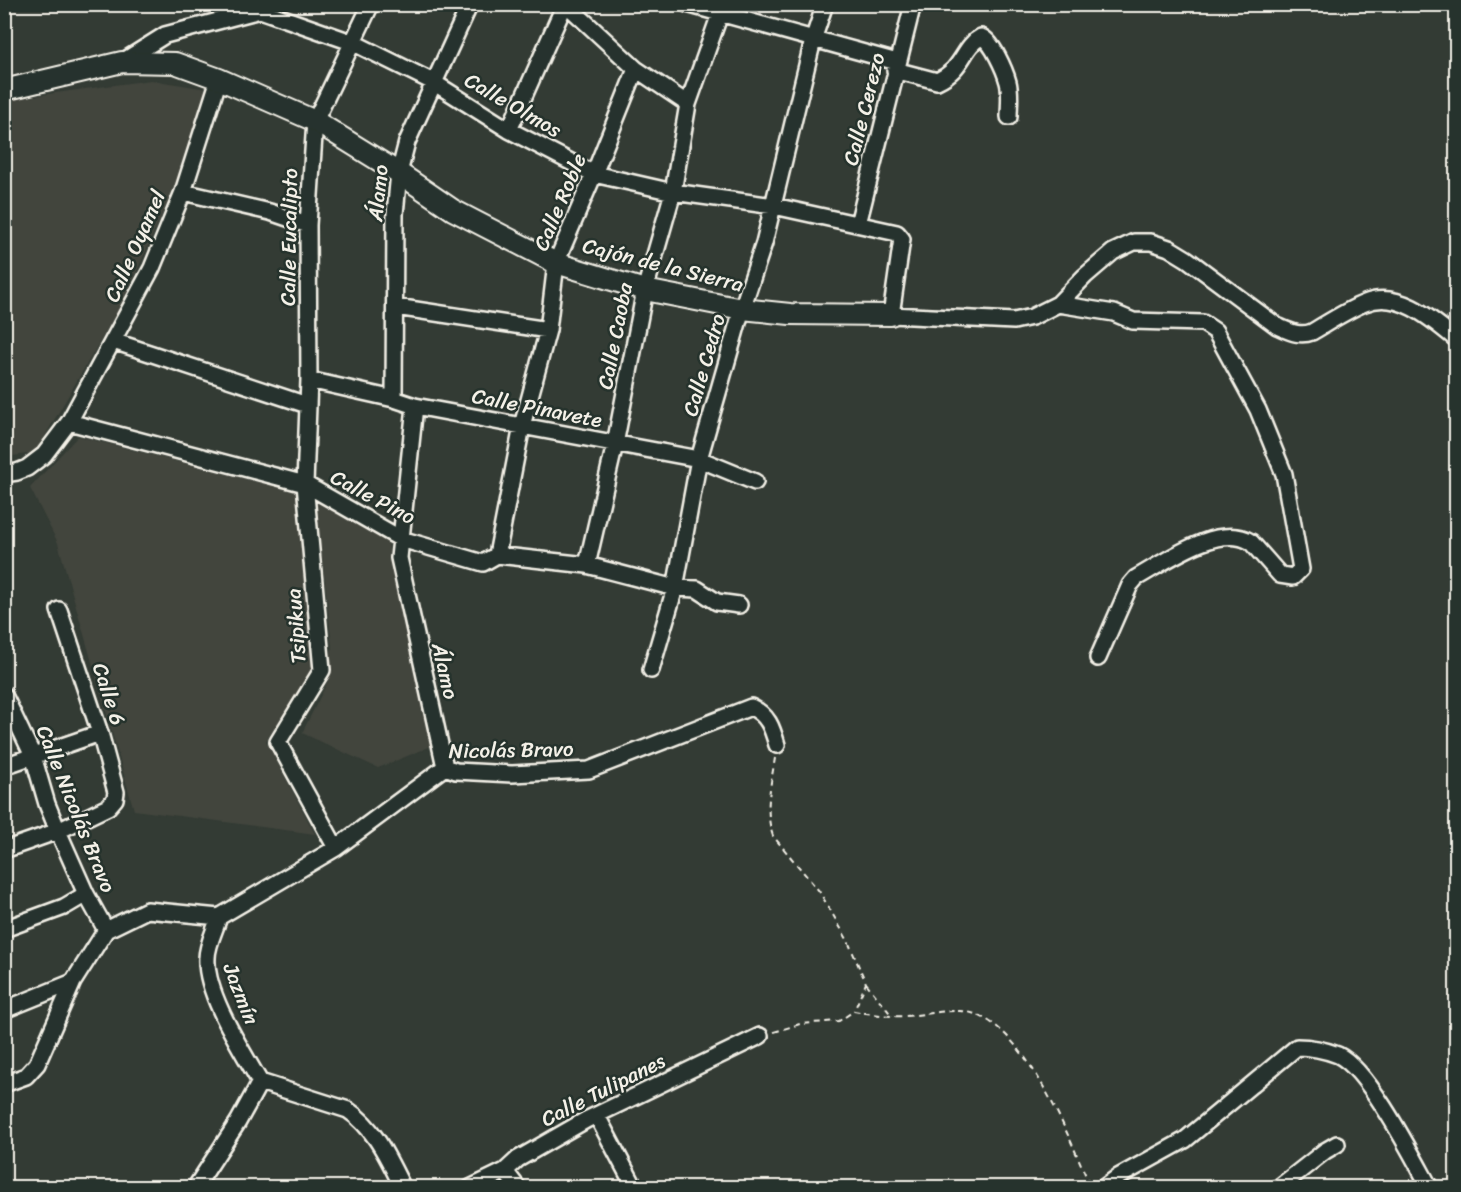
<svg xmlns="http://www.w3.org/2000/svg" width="1461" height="1192" font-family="Sriracha,sans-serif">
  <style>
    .built { fill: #42453d }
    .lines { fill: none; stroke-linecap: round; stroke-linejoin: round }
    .minor-casing { stroke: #f4f1e8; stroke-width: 20 }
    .tertiary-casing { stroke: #f4f1e8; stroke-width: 24 }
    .path { stroke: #f4f1e8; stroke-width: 2; stroke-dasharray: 6 4.5; stroke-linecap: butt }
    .minor { stroke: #26332d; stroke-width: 15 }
    .tertiary { stroke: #26332d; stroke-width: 20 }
    .labels { text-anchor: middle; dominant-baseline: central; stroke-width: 5; stroke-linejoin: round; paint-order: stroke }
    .street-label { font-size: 21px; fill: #f4f1e8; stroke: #26332d }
  </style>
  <rect width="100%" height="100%" fill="#333b34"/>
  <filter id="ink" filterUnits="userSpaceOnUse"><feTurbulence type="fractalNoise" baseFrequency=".0167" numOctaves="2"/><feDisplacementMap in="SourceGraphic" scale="12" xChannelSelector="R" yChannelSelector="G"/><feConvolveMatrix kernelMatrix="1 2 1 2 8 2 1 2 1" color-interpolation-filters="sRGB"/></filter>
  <g filter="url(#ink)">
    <path class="built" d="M151,80l56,9 -23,78 -61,135 -88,151 -30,4 -1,-357z
      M78,436l219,56 18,176 -49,73 49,93 -181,-24 -76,-267 -28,-55z
      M316,501l72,41 46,203 -56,23 -76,-35 26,-52 4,-34z"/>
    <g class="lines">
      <g class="minor-casing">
        <path id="minor" d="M566,4l70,65 52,35
          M687,4l210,58
          M122,62l43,-27 95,-25 94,33 79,39 76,48 85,44 79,18 101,14 123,27 5,6 -11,76 123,6 18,-4 26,-13 27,-28 28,-24 21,-10h17l18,6 18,11 90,67c12,5 22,11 35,6 17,-10 35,-22 53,-29 33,-14 68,17 91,36
          M895,70l42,11c27,-12 25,-34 44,-44 11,3 24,34 27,45 3,11 1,23 1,35
          M509,130l56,-126
          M183,192l87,20 38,13
          M858,224l55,-220
          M1058,304l56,9 19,8 70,2 12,8 43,79 26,64 17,95 -8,8 -13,-2 -29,-33c-32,-20 -86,20 -115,36l-6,7 -32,73
          M396,307l152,23
          M113,341l194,64
          M309,380l85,19 21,7 284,53 56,23
          M394,399l1,-185 4,-41 8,-31 63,-138
          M415,406l-16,152 46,209
          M69,422l236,62 96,55 82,24 14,-8 90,10 88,23 22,1 20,13 22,3
          M4,474l13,-2 10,-4 17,-13 25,-33 83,-154 31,-76 36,-113
          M497,555l25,-129 26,-96 8,-67 38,-89 42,-105
          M587,565l28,-121 30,-154 28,-98 15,-88 32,-90
          M651,670l24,-82 24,-129 43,-150 22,-66 49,-203 12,-36
          M4,695l29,61 14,48 11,27 28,63 20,36
          M4,766l96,-33
          M445,767l11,4 56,3 77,-4 162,-63c17,8 21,20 26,38
          M336,848l-58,-106 44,-72 -17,-186 4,-104 -1,-155 7,-104 56,-117
          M4,850l54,-19 50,-24 7,-8 1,-7 -16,-59 -41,-123
          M219,917l117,-69 109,-81
          M219,917c-4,13 -12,28 -12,41 -2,36 35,92 53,124
          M4,929l60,-22 22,-13
          M106,930l41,-20 72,7
          M4,1010l69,-28
          M4,1084l22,-8 11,-12 36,-82 33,-52
          M597,1116l38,72
          M505,1171l13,17
          M195,1188l43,-66 22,-40 88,28c28,19 40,49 55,78
          M470,1188l35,-17 13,-12 68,-39 174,-84
          M1103,1188l15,-11 67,-37 112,-93c14,0 28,3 41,8 30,14 75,102 92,133
          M1278,1188l47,-37 12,-7"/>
      </g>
      <g class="tertiary-casing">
        <path id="tertiary" d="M4,90l118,-28 53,1 44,16 96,42 84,52 54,37 103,53 89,27 97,19 48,5 101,1"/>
      </g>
      <path class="path" d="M775,758c-4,26 -11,53 -2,78l46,55 28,48 19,44 -12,28
        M866,983l26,33
        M774,1032l26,-8 39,-3 15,-10c12,2 24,4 37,5 22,2 46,-6 69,-5 62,3 108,125 130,174"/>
      <use href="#minor" class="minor"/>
      <use href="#tertiary" class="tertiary"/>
    </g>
  </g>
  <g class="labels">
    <g class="street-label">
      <text transform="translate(513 105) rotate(30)">Calle Olmos</text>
      <text transform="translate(864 109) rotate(-76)">Calle Cerezo</text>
      <text transform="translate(378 193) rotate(-84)">Álamo</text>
      <text transform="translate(560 202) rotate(-67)">Calle Roble</text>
      <text transform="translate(289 237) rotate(-89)">Calle Eucalipto</text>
      <text transform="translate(135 246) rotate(-66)">Calle Oyamel</text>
      <text transform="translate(663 265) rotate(14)">Cajón de la Sierra</text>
      <text transform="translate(615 336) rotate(-79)">Calle Caoba</text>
      <text transform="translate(704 365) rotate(-74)">Calle Cedro</text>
      <text transform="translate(537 408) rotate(11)">Calle Pinavete</text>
      <text transform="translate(373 497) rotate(28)">Calle Pino</text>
      <text transform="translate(296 626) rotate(-94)">Tsipikua</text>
      <text transform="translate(445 671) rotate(77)">Álamo</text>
      <text transform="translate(109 694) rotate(72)">Calle 6</text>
      <text transform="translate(511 750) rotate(-1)">Nicolás Bravo</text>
      <text transform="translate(76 809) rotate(68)">Calle Nicolás Bravo</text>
      <text transform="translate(241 994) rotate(69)">Jazmín</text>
      <text transform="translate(603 1090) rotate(-27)">Calle Tulipanes</text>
    </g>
  </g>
  <rect width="1461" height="1192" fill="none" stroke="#26332d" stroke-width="24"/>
  <rect x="12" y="12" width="1437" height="1168" fill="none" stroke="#f4f1e8" stroke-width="2" filter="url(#ink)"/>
</svg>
